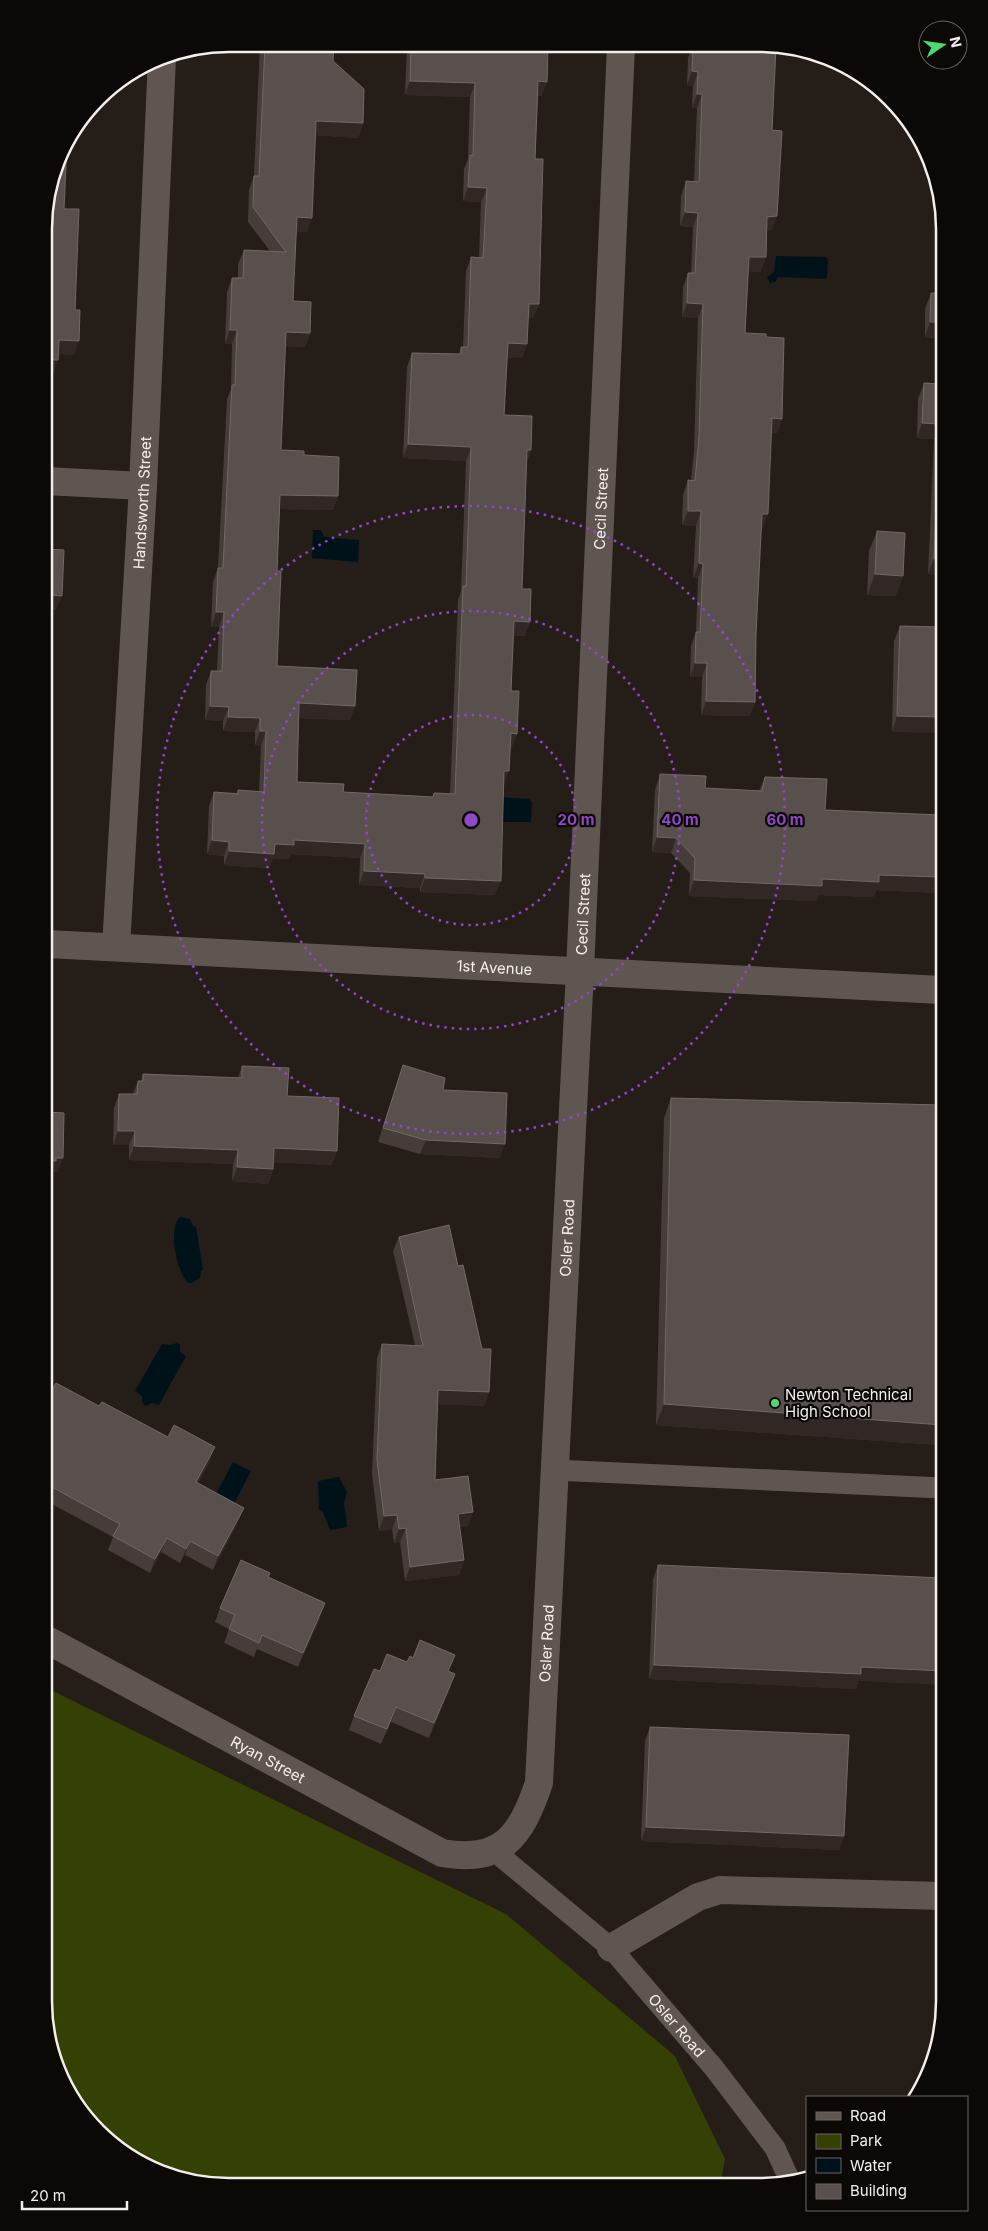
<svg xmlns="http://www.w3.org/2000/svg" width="988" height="2231" font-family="Inter,sans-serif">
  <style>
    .green { fill: #344004 }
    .water { fill: #001219 }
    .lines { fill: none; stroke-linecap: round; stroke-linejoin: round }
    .lane { stroke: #605651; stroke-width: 21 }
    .street { stroke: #605651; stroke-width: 28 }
    .wall { fill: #463d3a }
    .shaded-wall { fill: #312825 }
    .building { fill: #59504d; stroke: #716966 }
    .ring { fill: none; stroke: #8d49c6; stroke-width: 2.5; stroke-dasharray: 2.5 5 }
    .poi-dot { fill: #51d674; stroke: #0b0806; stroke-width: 2 }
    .labels { text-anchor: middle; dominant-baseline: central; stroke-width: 4.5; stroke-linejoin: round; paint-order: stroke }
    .street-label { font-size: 15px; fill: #f5efec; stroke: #0b0806 }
    .poi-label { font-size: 15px; fill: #f5efec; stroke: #0b0806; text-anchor: start }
    .rim { fill: none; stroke: #f5efec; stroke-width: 2.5 }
    .centre { fill: #8d49c6; stroke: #0b0806; stroke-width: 2.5 }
    .ring-label { font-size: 15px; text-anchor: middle; font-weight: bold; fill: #8d49c6; stroke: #0b0806; stroke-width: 4.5; stroke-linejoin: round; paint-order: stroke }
  </style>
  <rect width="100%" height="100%" fill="#241d18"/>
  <path class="green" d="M49,1689l457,225 169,142 50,103 -4,22 -528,3 -46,-16 -40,-27 -32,-36 -25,-55z"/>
  <path class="water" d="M776,256l50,1 2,3 -1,17 -2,2 -47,-2 -3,5 -5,1 -3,-6 7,-5z
    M313,530h8l3,7 35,3 -1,22 -46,-4z
    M482,796l47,3 3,3 -1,20h-48z
    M180,1217l10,2 3,7 3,1 7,43 -2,1 -1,7 -9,5 -4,-1c-11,-13 -19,-54 -7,-65z
    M177,1343l3,2v7l6,4 -27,49 -7,-2 -7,3 -3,-4v-6l-7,-5 27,-47 8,1z
    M233,1462l18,9 -19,37 -18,-10z
    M339,1477l8,15 -3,11 3,24 -17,3 -7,-18 -4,-2 -1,-29z"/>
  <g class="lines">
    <g class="lane">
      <path d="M555,1470l387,18"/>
      <path id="s1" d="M493,1850l118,98 103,120 61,80 15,33"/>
    </g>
    <g class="street">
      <path d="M45,481l98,5"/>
      <path id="s2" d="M47,944l894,46"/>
      <path id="s3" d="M116,947l27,-461 19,-429"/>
      <path id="s4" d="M49,1641l393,212c61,11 79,-18 97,-70l41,-812 41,-925"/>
      <path d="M611,1948l87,-51 22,-7 223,6"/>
    </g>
  </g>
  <path class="wall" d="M260,44h74l-1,17 30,62 -5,15 -42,-3 -9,97h-11l-3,69 17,32 -5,14 -20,-1 -4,104 23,5 34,41 -5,14 -53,-1 -3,62v95l78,40 -5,14 -51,-2 -2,64 46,10 90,5 1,-4 16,1 8,-194 3,-9 5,-130 -63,-3 4,-91 5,-14 47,1 2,-7h2l3,-76 5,-14 8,1 2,-56 -18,-1 1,-32 4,-10 2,-62 -65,-2 2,-50 141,1 -6,50h-4l-3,63 4,145 -6,14h-5l-1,26 -5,14h-15l-3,57 27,35 -4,11 -5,128 8,33 -6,14 -11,-1 -2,56 1,57h-2l-6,37 -9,110 -75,-3v-4l-61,-3 1,-27 -69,-4 -2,5 -16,-1 -4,10 -45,-3v-9l-17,-2 2,-48 5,-14 23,1 1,-3 21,2 2,-46 -6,-1v-13l-32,-1v-10l-18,-1 1,-35 5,-14h6l2,-44h-8l2,-45 5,-14 9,-169 4,-10 1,-45h-7l2,-52 5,-14h6v-14l6,-14 26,1 -22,-29 1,-32 5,-14z
    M692,47h84l-4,83v100h-5l-1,27 -6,15 -12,-1 -3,62 21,4 16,82 -5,14 -5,-1 -9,96h-2l-5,106 -1,68 -5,14 -49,-1 1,-38h-12l1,-31 5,-14 2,-54h-5l3,-52 -14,-1 1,-30 5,-15h3l3,-29 4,-133 -16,-1 1,-30 5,-14h3l2,-46 -13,-1 1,-30 5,-15 8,1 3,-74h-5l1,-22 -6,-1 1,-27z
    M931,293h7v45l-13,-1v-28z
    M938,354l1,221 -11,-1 6,-135 -17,-1 1,-39 6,-16 13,1z
    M877,531l19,65 -29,-1 2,-44z
    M900,626l39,1 -47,105 2,-91z
    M660,774l45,14 54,3 6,-14 60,33 115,5v78l-64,-3 -3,7 -54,-2 -3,6 -127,-5 1,-23 -19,-20 -19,-1 3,-62z
    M403,1065l40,25 57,68 -80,-4 -42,-12z
    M242,1066l45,30 50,55 -6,14 -58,-3v7l-5,15 -36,-3 1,-17 -104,-4v-15h-16l1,-37 5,-14h14l5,-13h3l2,-7 95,4z
    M671,1098l267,347 -282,-20 8,-307z
    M399,1237l59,29 31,126 -5,14 -47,-2 -2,76 38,32 -5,14 -8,1 4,33 -5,15 -54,6 -5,-39 -6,1 -2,-14 -13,2 -7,-57 5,-116 5,-14 33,1 -22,-94z
    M48,1398l51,8 111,55 -12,22 40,39 -25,48 -28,-15 -5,8 -19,-11 -11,21 -42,-23 5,-13 -65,-35z
    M658,1565l200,116 -2,8 -207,-10 4,-100z
    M268,1578l52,40 -22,49 -41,-18 -3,8 -30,-14 5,-14 -14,-7 5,-14z
    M407,1662l42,10 1,16 -21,50 -38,-16 -10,22 -32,-14 5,-14z
    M650,1727l194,109 -5,14 -198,-9 4,-100z"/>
  <path class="shaded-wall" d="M692,71l6,1 -5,14 -6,-1z
    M410,81l65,2 -5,14 -65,-2z
    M538,81l9,1 -5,14 -9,-1z
    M697,94h5l-5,14h-5z
    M316,121l47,2 -5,15 -47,-3z
    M468,187l19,1 -6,14 -18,-1z
    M685,212l13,1 -5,14 -13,-1z
    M777,216l-5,14 -10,1 5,-14z
    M297,217l15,1 -5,14h-16z
    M749,257h17l-6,15 -16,-1z
    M687,303l16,1 -5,14 -16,-1z
    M529,304h10l-6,14h-9z
    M930,322h8v16l-13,-1z
    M230,330h7l-5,14h-7z
    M286,332l24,1 -5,14 -25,-1z
    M59,340l20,1 -5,14 -21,-1z
    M508,343l19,1 -5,14h-19z
    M45,360h13l-5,14h-8z
    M772,418l10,1 -5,14 -10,-1z
    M922,423l17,1 -5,15 -17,-1z
    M408,444l63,3 -5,14 -63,-3z
    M527,450h4l-6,14z
    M280,495l58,1 -5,14 -58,-1z
    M688,511h13l-5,15 -14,-1z
    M762,514h6l-5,14h-6z
    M934,559h5v16l-11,-1z
    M699,563l4,1 -5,14h-5z
    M875,574l28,2 -7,20 -29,-1z
    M51,595l11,1 -6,14 -10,-1z
    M216,612h8l-5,15h-8z
    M514,621l16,1 -6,14 -15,-1z
    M46,647h3l-3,9z
    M695,663h12l-5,14h-12z
    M706,701l49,1 -5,14 -49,-1z
    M299,703l56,3 -5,14 -56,-2z
    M210,706l19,1 -6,14 -18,-1z
    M897,716l43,1v16l-48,-1z
    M228,717l32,1 -5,14 -32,-1z
    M260,731h6l-5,15 -6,-1z
    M511,733l6,1 -5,14h-6z
    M504,771h5l-5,14z
    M46,825h4l-4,9z
    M657,837l19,1 -5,15 -19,-1z
    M212,840l17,2 -5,14 -17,-2z
    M294,840l71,4 -5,14 -69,-4 -2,5 -16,-1 -4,10 -45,-3 5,-14z
    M364,871l61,3 -5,14 -61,-3z
    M879,875l61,2v16l-64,-3 -3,7 -54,-2 -3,6 -127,-5 5,-16 128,-1z
    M425,878l76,3 -6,14 -75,-3z
    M118,1131h17l-6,14h-16z
    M426,1140l79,4 -5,14 -80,-4z
    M134,1146l104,4 -5,14 -104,-4z
    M274,1148l63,3 -6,14 -62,-3z
    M56,1158h7l-5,14h-6l-1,3h-4v-14z
    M237,1167l36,2 -5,15 -36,-3z
    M438,1390l51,2 -5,14 -51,-2z
    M664,1404l278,21v9l-4,11 -282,-20z
    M215,1447l-5,14 -19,35 5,-14z
    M244,1508l-6,14 -25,48 5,-14z
    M473,1512l-5,14 -15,2 5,-14z
    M397,1515l-5,14 -13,2 5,-15z
    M406,1528l-6,14 -6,1 5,-14z
    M167,1538l-6,14 -11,21 5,-14z
    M190,1541l-5,14 -5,8 6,-14z
    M464,1560l-5,15 -54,6 5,-14z
    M325,1603l-5,15 -22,49 5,-14z
    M654,1665l207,2 82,4v14l-85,-4 -2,8 -207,-10z
    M455,1674l-5,14 -21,50 5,-15z
    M396,1707l-5,15 -10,22 6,-15z
    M646,1827l198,9 -5,14 -198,-9z"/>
  <path class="building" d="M265,44h69l-1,17 31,28 -1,34 -47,-2 -4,97 -15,-1 -4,84 18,1 -1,31 -24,-1 -5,118 23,1v4l35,2 -1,39 -58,-1 -3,76h4l-4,95 80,4 -2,36 -56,-3 -2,79 47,2 -1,8 90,5 1,-4 21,1 8,-208h3l5,-139 -63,-3 4,-91 49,1v-7h7l3,-90 12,1 4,-70 -19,-1 2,-32 3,1 2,-73 -65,-2 1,-36 137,1 -1,36 -9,-1 -3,78h8l-4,145h-10l-2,40 -19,-1 -4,72 28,1 -1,34h-4l-5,139h9l-1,33 -16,-1 -3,70h8l-2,43 -6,-1 -2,38h-5l-3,110 -76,-3v-4l-61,-3 1,-27 -71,-4v5l-19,-1 -1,10 -45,-3v-9l-17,-2 2,-48 24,2v-4l26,2 2,-61h-6v-13l-32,-1 1,-10 -19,-1 1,-35h11l2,-59h-8l2,-44h5l9,-183h3l2,-55h-7l2,-52h11l1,-28 42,2 -33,-45 1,-31h5z
    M693,47h83l-4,83 10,1 -5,85 -10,1 -1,40h-17l-4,76 21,1v3l18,1 -2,81 -10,-1 -4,96h-6l-6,120 -1,68 -49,-1 1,-38h-12l1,-31h4l3,-68 -4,-1 2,-52h-13v-31l7,1 4,-44 4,-133 -16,-1 1,-30h7l3,-60 -13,-1 1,-31 13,1 3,-88h-5l1,-22 -6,-1z
    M67,142l-3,67h15l-4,101h5l-1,31 -20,-1 -1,20h-13l-1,-143 19,-70z
    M931,293h7v29h-8z
    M924,383l15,1v40l-17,-1z
    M939,439v120h-5z
    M877,531l28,2 -2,43 -28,-2z
    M45,549l19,1 -2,46 -11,-1 -2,52h-3z
    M900,626l39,1 1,90 -43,-1z
    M46,767l5,1 -1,57h-4z
    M660,774l46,2 -1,12 57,3 3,-14 62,2 -2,31 115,5v62l-61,-2v7l-57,-3v7l-128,-6 1,-22 -19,-20 -19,-1z
    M403,1065l42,13 -2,12 64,3 -2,51 -79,-4 -43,-12z
    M242,1066l47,2 -2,28 52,2 -2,53 -63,-3 -1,21 -36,-2 1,-17 -104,-4 1,-15h-17l1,-37h18l1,-13h5v-7l99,4z
    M671,1098l270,7 1,320 -278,-21z
    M47,1112l17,1 -1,45h-7v3h-9z
    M449,1225l9,41 5,-1 19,84h9l-2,43 -51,-2 -3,90 33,-4 5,36 -15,2 6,46 -54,7 -4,-39 -7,1 -2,-14 -13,1 -7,-56 5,-116 41,2 -24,-109z
    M56,1383l43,23 3,-4 66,35 6,-12 41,22 -19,35 48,26 -26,48 -28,-15 -4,8 -19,-11 -12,21 -42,-23 7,-12 -72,-39v-87z
    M241,1560l29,13 -2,4 57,26 -22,50 -41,-18 -3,8 -30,-14 6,-14 -15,-7z
    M658,1565l284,13 1,93 -82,-4v7l-207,-9z
    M420,1640l35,15 -7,16 7,3 -21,49 -38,-16 -9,22 -33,-13 20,-47 6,2 7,-17 20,8 3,-6 3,2z
    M650,1727l199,8 -5,101 -198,-9z"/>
  <g class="ring">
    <circle cx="471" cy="820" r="105"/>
    <circle cx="471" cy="820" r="209"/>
    <circle cx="471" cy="820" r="314"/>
  </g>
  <circle class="poi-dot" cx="775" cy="1403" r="5"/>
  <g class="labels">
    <g class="street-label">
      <text stroke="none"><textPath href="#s3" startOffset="445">Handsworth Street</textPath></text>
      <text stroke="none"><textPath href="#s4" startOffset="1858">Cecil Street</textPath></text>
      <text stroke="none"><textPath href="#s4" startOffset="1452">Cecil Street</textPath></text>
      <text stroke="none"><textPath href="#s2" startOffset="448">1st Avenue</textPath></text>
      <text stroke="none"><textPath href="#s4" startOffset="1128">Osler Road</textPath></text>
      <text stroke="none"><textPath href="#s4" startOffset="722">Osler Road</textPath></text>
      <text stroke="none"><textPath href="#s4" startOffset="249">Ryan Street</textPath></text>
      <text stroke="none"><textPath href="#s1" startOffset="255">Osler Road</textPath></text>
    </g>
    <g class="poi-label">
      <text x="785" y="1394">Newton Technical<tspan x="785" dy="17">High School</tspan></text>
    </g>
  </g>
  <path d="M0 0H988V2231H0ZM229 52H759A177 177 0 0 1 936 229V2001A177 177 0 0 1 759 2178H229A177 177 0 0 1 52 2001V229A177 177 0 0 1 229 52Z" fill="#0b0806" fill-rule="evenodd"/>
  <path class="rim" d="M229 52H759A177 177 0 0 1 936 229V2001A177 177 0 0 1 759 2178H229A177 177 0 0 1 52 2001V229A177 177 0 0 1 229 52Z"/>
  <circle cx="471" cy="820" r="8" class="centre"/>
  <g class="ring-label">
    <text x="576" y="825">20 m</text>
    <text x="680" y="825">40 m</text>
    <text x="785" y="825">60 m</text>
  </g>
  <rect x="806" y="2096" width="162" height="115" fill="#0b0806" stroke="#696462"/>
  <rect x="816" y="2112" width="25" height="8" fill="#605651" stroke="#696462"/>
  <text x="850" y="2121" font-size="15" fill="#f5efec">Road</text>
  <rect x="816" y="2134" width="25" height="15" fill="#344004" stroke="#696462"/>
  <text x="850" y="2146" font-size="15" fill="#f5efec">Park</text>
  <rect x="816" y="2158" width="25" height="15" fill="#001219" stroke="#696462"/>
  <text x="850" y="2171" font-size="15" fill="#f5efec">Water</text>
  <rect x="816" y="2184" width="25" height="15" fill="#59504d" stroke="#696462"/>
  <text x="850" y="2196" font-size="15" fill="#f5efec">Building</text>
  <g transform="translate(943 45) rotate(77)"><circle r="24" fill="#0b0806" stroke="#696462"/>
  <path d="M0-4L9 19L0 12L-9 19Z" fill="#51d674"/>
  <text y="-8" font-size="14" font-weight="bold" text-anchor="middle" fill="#f5efec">N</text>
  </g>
  <path d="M22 2201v8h105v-8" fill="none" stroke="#f5efec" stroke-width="2.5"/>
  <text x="30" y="2201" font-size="15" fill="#f5efec" stroke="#0b0806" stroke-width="4" paint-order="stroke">20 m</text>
</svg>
